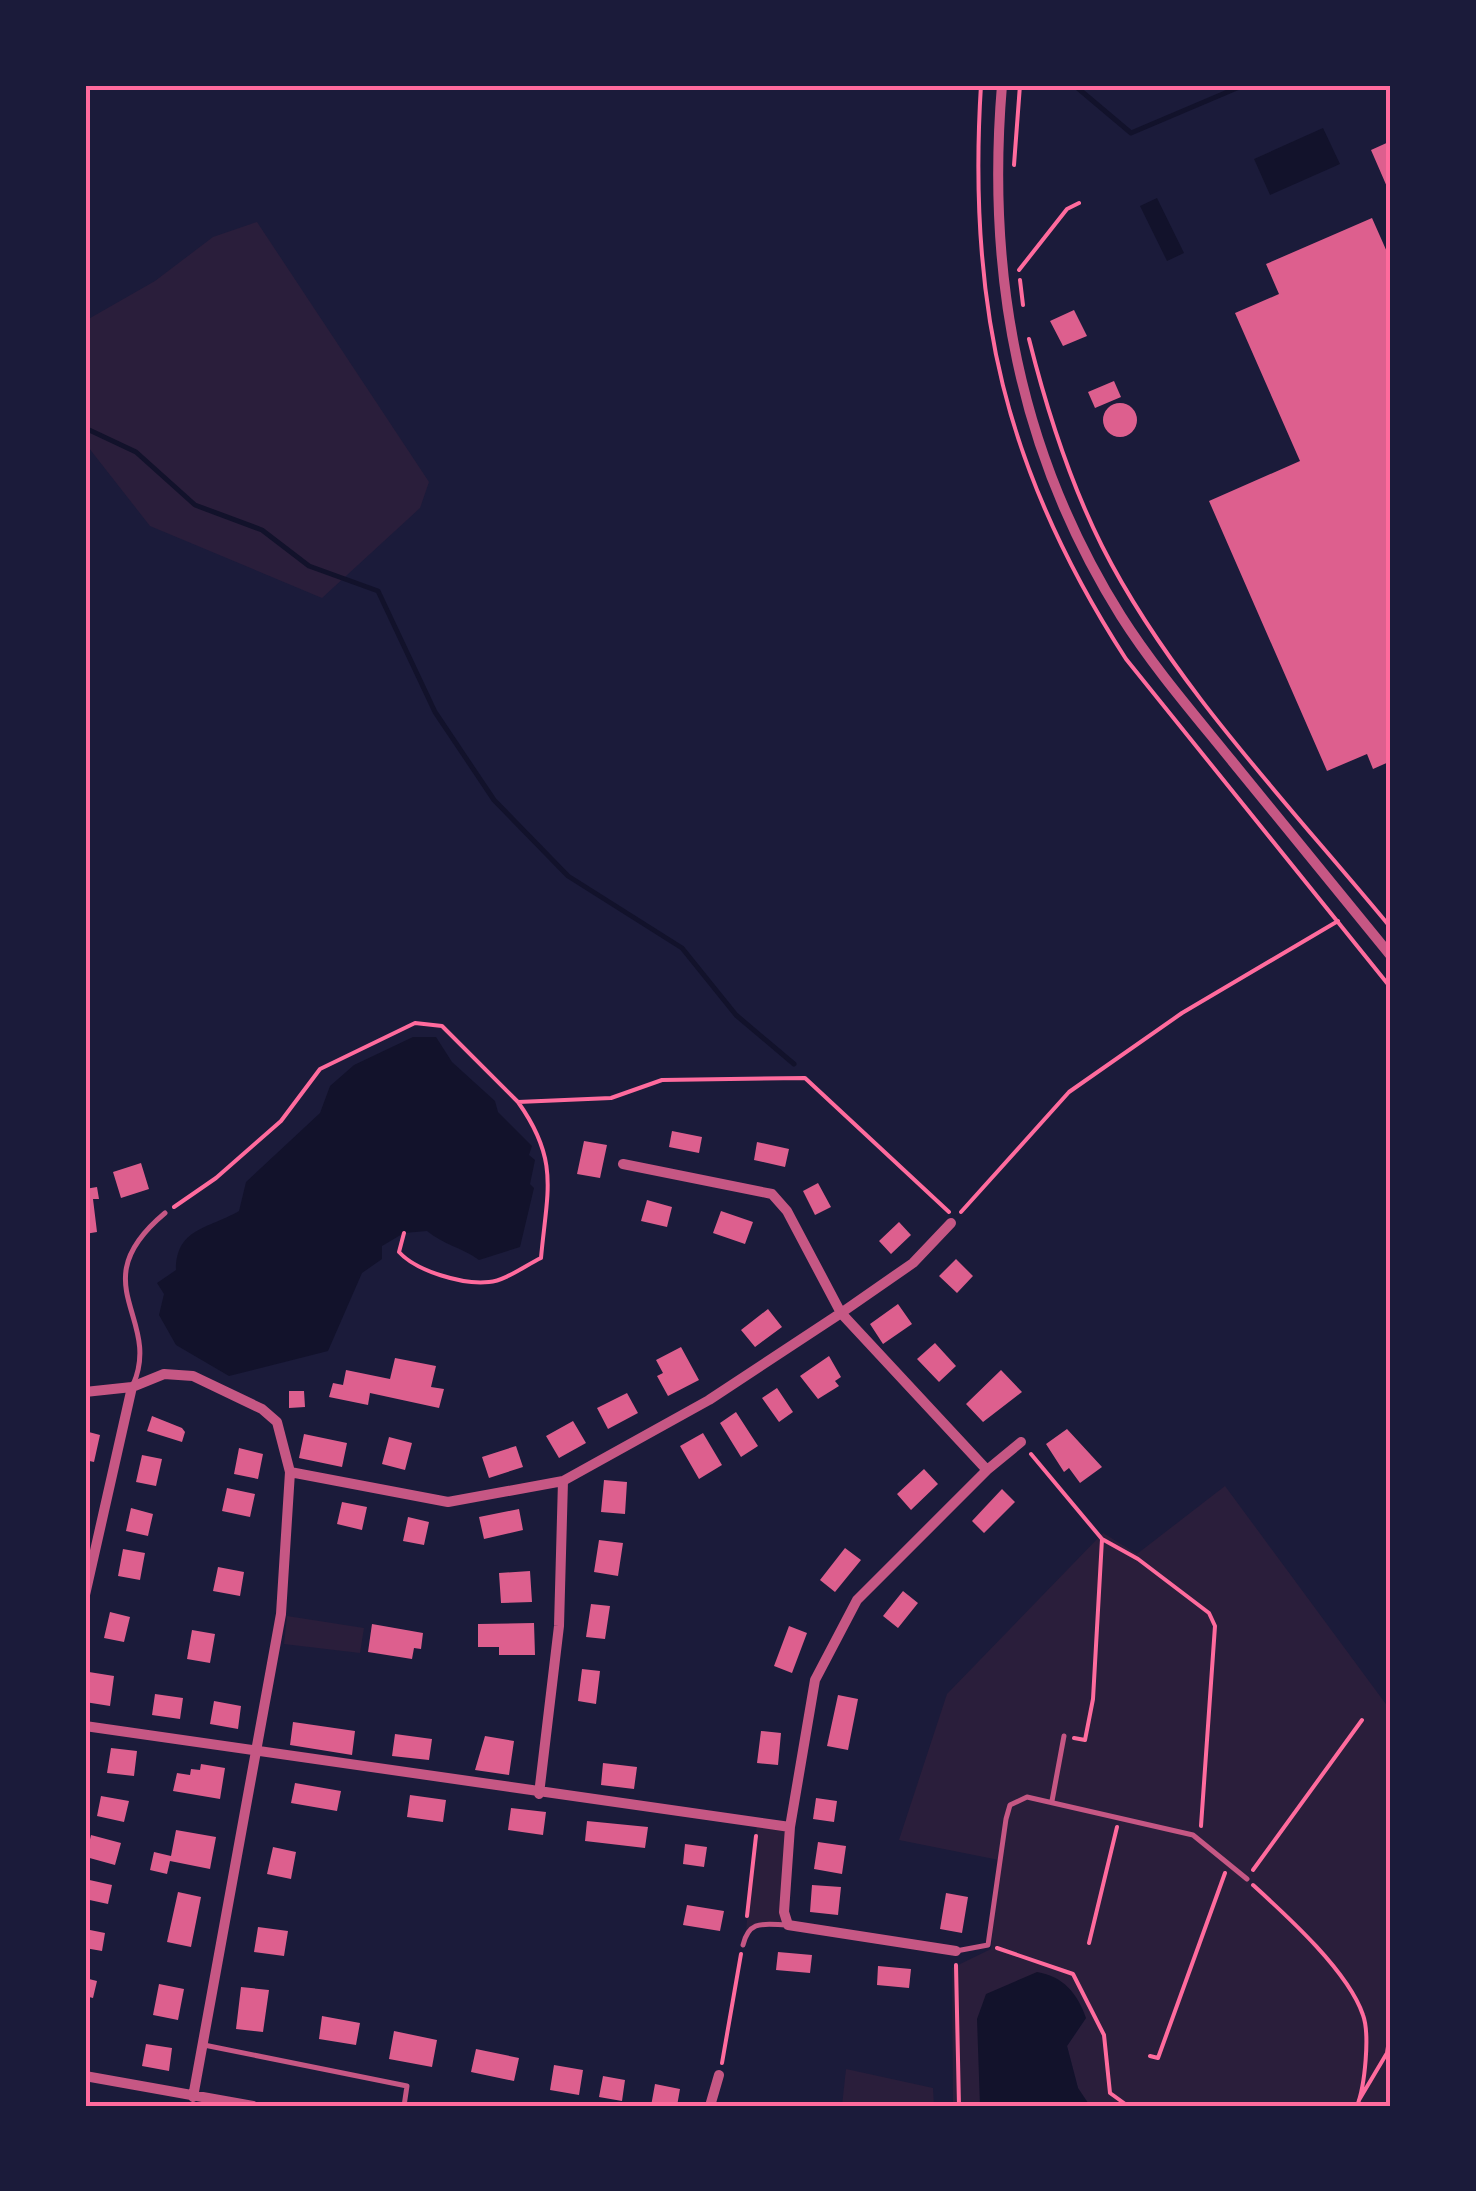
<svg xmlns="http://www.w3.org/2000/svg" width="1476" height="2191" font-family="Overpass,sans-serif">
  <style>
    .green { fill: #2a1e3b }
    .water { fill: #12122b }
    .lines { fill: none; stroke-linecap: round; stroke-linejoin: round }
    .stream { stroke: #12122b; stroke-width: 5 }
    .building { fill: #dd5f8e }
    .path { stroke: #ff6b9d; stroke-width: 4 }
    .service { stroke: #c65784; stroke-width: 5 }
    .minor { stroke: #c65784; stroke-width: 10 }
    .neatline { fill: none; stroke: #ff6b9d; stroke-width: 4 }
  </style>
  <rect width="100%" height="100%" fill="#1b1b3a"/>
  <path class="green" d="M257,222l172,260 -9,26 -98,90 -172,-72 -65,-83v-122l70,-40 58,-44z
    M1225,1486l166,225v395h-301l-12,-18 -11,-42 19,-28 -105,59 -1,29h-27l-1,-138 39,-19 8,-89 -100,-20 48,-146 156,-161 34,21z
    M287,1616l77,12 -4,25 -76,-9z
    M757,1823l33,4 -2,98 -33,-1 -9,7z
    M846,2069l87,19 1,18h-92z"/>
  <path class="water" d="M1323,128l17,36 -70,31 -16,-36z
    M1157,198l27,55 -17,8 -27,-55z
    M413,1037h23l16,25 43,39 3,11 34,34 -3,9 6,5 -5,24 4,4 -14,59 -41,13c-18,-13 -35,-15 -52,-29l-23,2 -22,13v13l-20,14 -34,78 -99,25 -53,-31 -17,-30 5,-21 -7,-11 19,-13c0,-42 32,-41 63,-59l7,-29 74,-69 10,-27 24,-21z
    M1037,1972c26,4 41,22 49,46l-19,28 11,42 12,18h-110l-3,-87 9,-25z"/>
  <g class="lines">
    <path class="stream" d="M1074,85l57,48 113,-48
      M85,428l51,24 59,53 67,25 47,36 69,25 57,121 59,88 74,76 114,72 54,67 58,49"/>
  </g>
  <path class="building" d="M1391,141v55l-20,-46z
    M1372,218l19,43v500l-18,8 -6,-15 -40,17 -118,-270 91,-40 -65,-148 44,-19 -13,-30z
    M1074,310l13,26 -24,10 -13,-25z
    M1114,381l7,16 -26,11 -7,-16z
    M1103 420a17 17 0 1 1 34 0a17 17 0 1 1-34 0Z
    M672,1131l30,6 -3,16 -30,-6z
    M584,1141l23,4 -7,33 -23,-4z
    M757,1142l32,7 -4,18 -31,-7z
    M141,1163l8,26 -28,9 -8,-26z
    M818,1183l13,24 -16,8 -12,-24z
    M97,1187l2,12h-6l4,33 -12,2v-45z
    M647,1200l25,7 -5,20 -26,-6z
    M721,1211l32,11 -8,22 -32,-11z
    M899,1222l12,13 -20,19 -12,-13z
    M956,1259l17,17 -16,17 -18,-17z
    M898,1304l14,20 -29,20 -13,-20z
    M768,1309l14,18 -27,20 -14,-17z
    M935,1343l21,23 -17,16 -22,-23z
    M681,1347l18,33 -31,16 -11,-20 6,-3 -7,-13z
    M829,1356l12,21 -6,4 4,5 -21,13 -18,-23z
    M395,1358l41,8 -5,21 13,2 -5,19 -69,-15 -2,12 -39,-8 4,-14 10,2 3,-15 44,9z
    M1001,1370l21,22 -39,30 -17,-18z
    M777,1388l16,24 -14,10 -17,-24z
    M289,1391h15l1,16 -16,1z
    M627,1393l11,20 -30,16 -11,-21z
    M736,1412l22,34 -17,11 -21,-34z
    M152,1416l30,12 3,4 -3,10 -35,-11z
    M573,1421l13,22 -27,15 -13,-22z
    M1067,1429l35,38 -22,16 -11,-15 -5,4 -18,-28z
    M85,1431l15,4 -6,27 -9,-2z
    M703,1433l19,32 -23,14 -19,-33z
    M304,1434l43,9 -5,24 -43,-9z
    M389,1437l23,6 -7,27 -23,-6z
    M516,1446l7,21 -34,11 -7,-21z
    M239,1448l24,6 -5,25 -24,-5z
    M142,1455l20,4 -6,27 -20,-4z
    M924,1469l14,15 -27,26 -14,-16z
    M604,1480l23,2 -2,32 -24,-2z
    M227,1488l28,6 -5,23 -28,-6z
    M1002,1489l13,13 -31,31 -12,-12z
    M342,1502l25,5 -5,23 -25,-6z
    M131,1508l22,6 -5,22 -22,-5z
    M519,1509l4,21 -39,9 -5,-22z
    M408,1517l21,5 -5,23 -21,-4z
    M599,1540l24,3 -5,33 -24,-4z
    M845,1548l16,12 -26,32 -15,-12z
    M123,1549l22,4 -5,27 -22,-4z
    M218,1567l26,5 -4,24 -27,-5z
    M530,1571l2,31 -31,1 -2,-30z
    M903,1591l15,12 -20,25 -15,-12z
    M591,1604l19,2 -5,33 -19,-2z
    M110,1612l20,5 -6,25 -20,-4z
    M534,1623l1,32h-36v-8h-21v-23z
    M372,1624l51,9 -2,16 -7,-1 -2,11 -44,-7z
    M789,1626l18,7 -15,40 -18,-7z
    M192,1630l23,4 -5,29 -23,-4z
    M582,1669l18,2 -4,33 -18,-3z
    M89,1672l25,4 -4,30 -25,-4z
    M155,1694l28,4 -3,21 -28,-4z
    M838,1695l20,4 -10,51 -21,-4z
    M214,1701l27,5 -3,23 -28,-5z
    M293,1722l62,9 -3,24 -62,-10z
    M761,1731l20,2 -3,32 -21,-2z
    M395,1734l37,5 -3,21 -37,-4z
    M485,1736l29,5 -5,34 -34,-5z
    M111,1748l26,3 -3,25 -27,-3z
    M603,1763l34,4 -3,22 -33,-4z
    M201,1764l24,4 -5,31 -47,-8 4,-18 13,2 1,-6 9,1z
    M295,1783l46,8 -4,20 -46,-8z
    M410,1795l36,5 -3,22 -36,-5z
    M101,1796l28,5 -5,21 -27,-6z
    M816,1798l21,3 -3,21 -21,-3z
    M511,1808l35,4 -3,23 -35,-5z
    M587,1821l61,6 -3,21 -60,-7z
    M176,1830l40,7 -6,32 -40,-8 -3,13 -17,-4 4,-18 17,4z
    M91,1835l30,8 -6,22 -29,-8z
    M818,1842l28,4 -4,28 -28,-5z
    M685,1844l22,3 -3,20 -21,-3z
    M273,1847l23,5 -5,27 -24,-5z
    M85,1879l27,6 -4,19 -23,-5z
    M812,1885l29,2 -3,28 -28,-3z
    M178,1892l23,5 -10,50 -24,-5z
    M946,1893l22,4 -6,36 -22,-4z
    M687,1905l37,6 -4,20 -37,-6z
    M258,1927l30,4 -4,25 -30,-4z
    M85,1929l20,4 -3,18 -17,-3z
    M778,1952l34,3 -2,18 -34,-3z
    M878,1966l33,3 -2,19 -32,-3z
    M85,1978l12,3 -4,17 -8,-2z
    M159,1984l25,5 -6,31 -25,-5z
    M241,1987l28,3 -6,42 -27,-3z
    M322,2016l38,7 -4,22 -37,-6z
    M394,2031l43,9 -5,27 -43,-8z
    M146,2044l26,4 -3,23 -27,-5z
    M476,2049l43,9 -5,23 -43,-9z
    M554,2065l29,5 -4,25 -29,-5z
    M603,2076l22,4 -3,21 -23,-4z
    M655,2084l25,5 -3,17h-26z"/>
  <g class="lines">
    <path class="path" d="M981,85c-14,222 24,387 145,574l265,329
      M1014,165l6,-80
      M1019,270l48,-61 12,-6
      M1020,280l3,25
      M1029,339c18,72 40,141 73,207 69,137 192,264 289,382
      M174,1207l42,-29 65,-57 39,-52 95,-46 27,3 76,76 93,-4 51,-18 143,-2 144,134
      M961,1212l108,-120 113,-79 156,-92
      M404,1233l-5,19c17,19 64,33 90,30 16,-1 37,-17 52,-24 6,-67 19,-97 -23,-156
      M1031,1454l71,85 36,20 71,54 6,13 -14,200
      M1074,1738l11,2 8,-41 9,-160
      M1253,1870l109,-150
      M1253,1885c34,31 95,86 110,130 7,19 2,71 -6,91
      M747,1916l9,-80
      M1089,1943l28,-116
      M997,1948l76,26 31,61 6,58 18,13
      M956,1965l3,141
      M1150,2056l8,2 67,-185
      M722,2063l19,-109
      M1359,2100l28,-47 4,-26"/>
    <path class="service" d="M133,1385c30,-68 -53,-101 32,-172
      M1052,1801l12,-65
      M743,1945c6,-25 20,-21 42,-20
      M956,1951l32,-6 18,-126 4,-14 17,-8 166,38 54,44
      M204,2045l203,41 -3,20"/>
    <path class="minor" d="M1002,85c-16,191 17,368 119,531 33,52 73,98 111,145 53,65 106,130 159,195
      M623,1164l149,30 15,17 54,102 146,157 -130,130 -42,80 -25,147 -6,85 4,13 168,26
      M85,1392l47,-5 32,-13 29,2 69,33 15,13 13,50 -9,142 -88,483
      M987,1470l34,-28
      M290,1472l158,30 115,-21 146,-81 132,-87 72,-50 38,-40
      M85,1595l47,-208
      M85,1726l705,101
      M539,1794l20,-168 4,-145
      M85,2076l168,30
      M710,2106l9,-31"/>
  </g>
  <rect width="1476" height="2191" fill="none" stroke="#1b1b3a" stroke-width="175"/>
  <rect x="88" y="88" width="1300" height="2016" class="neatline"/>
</svg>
